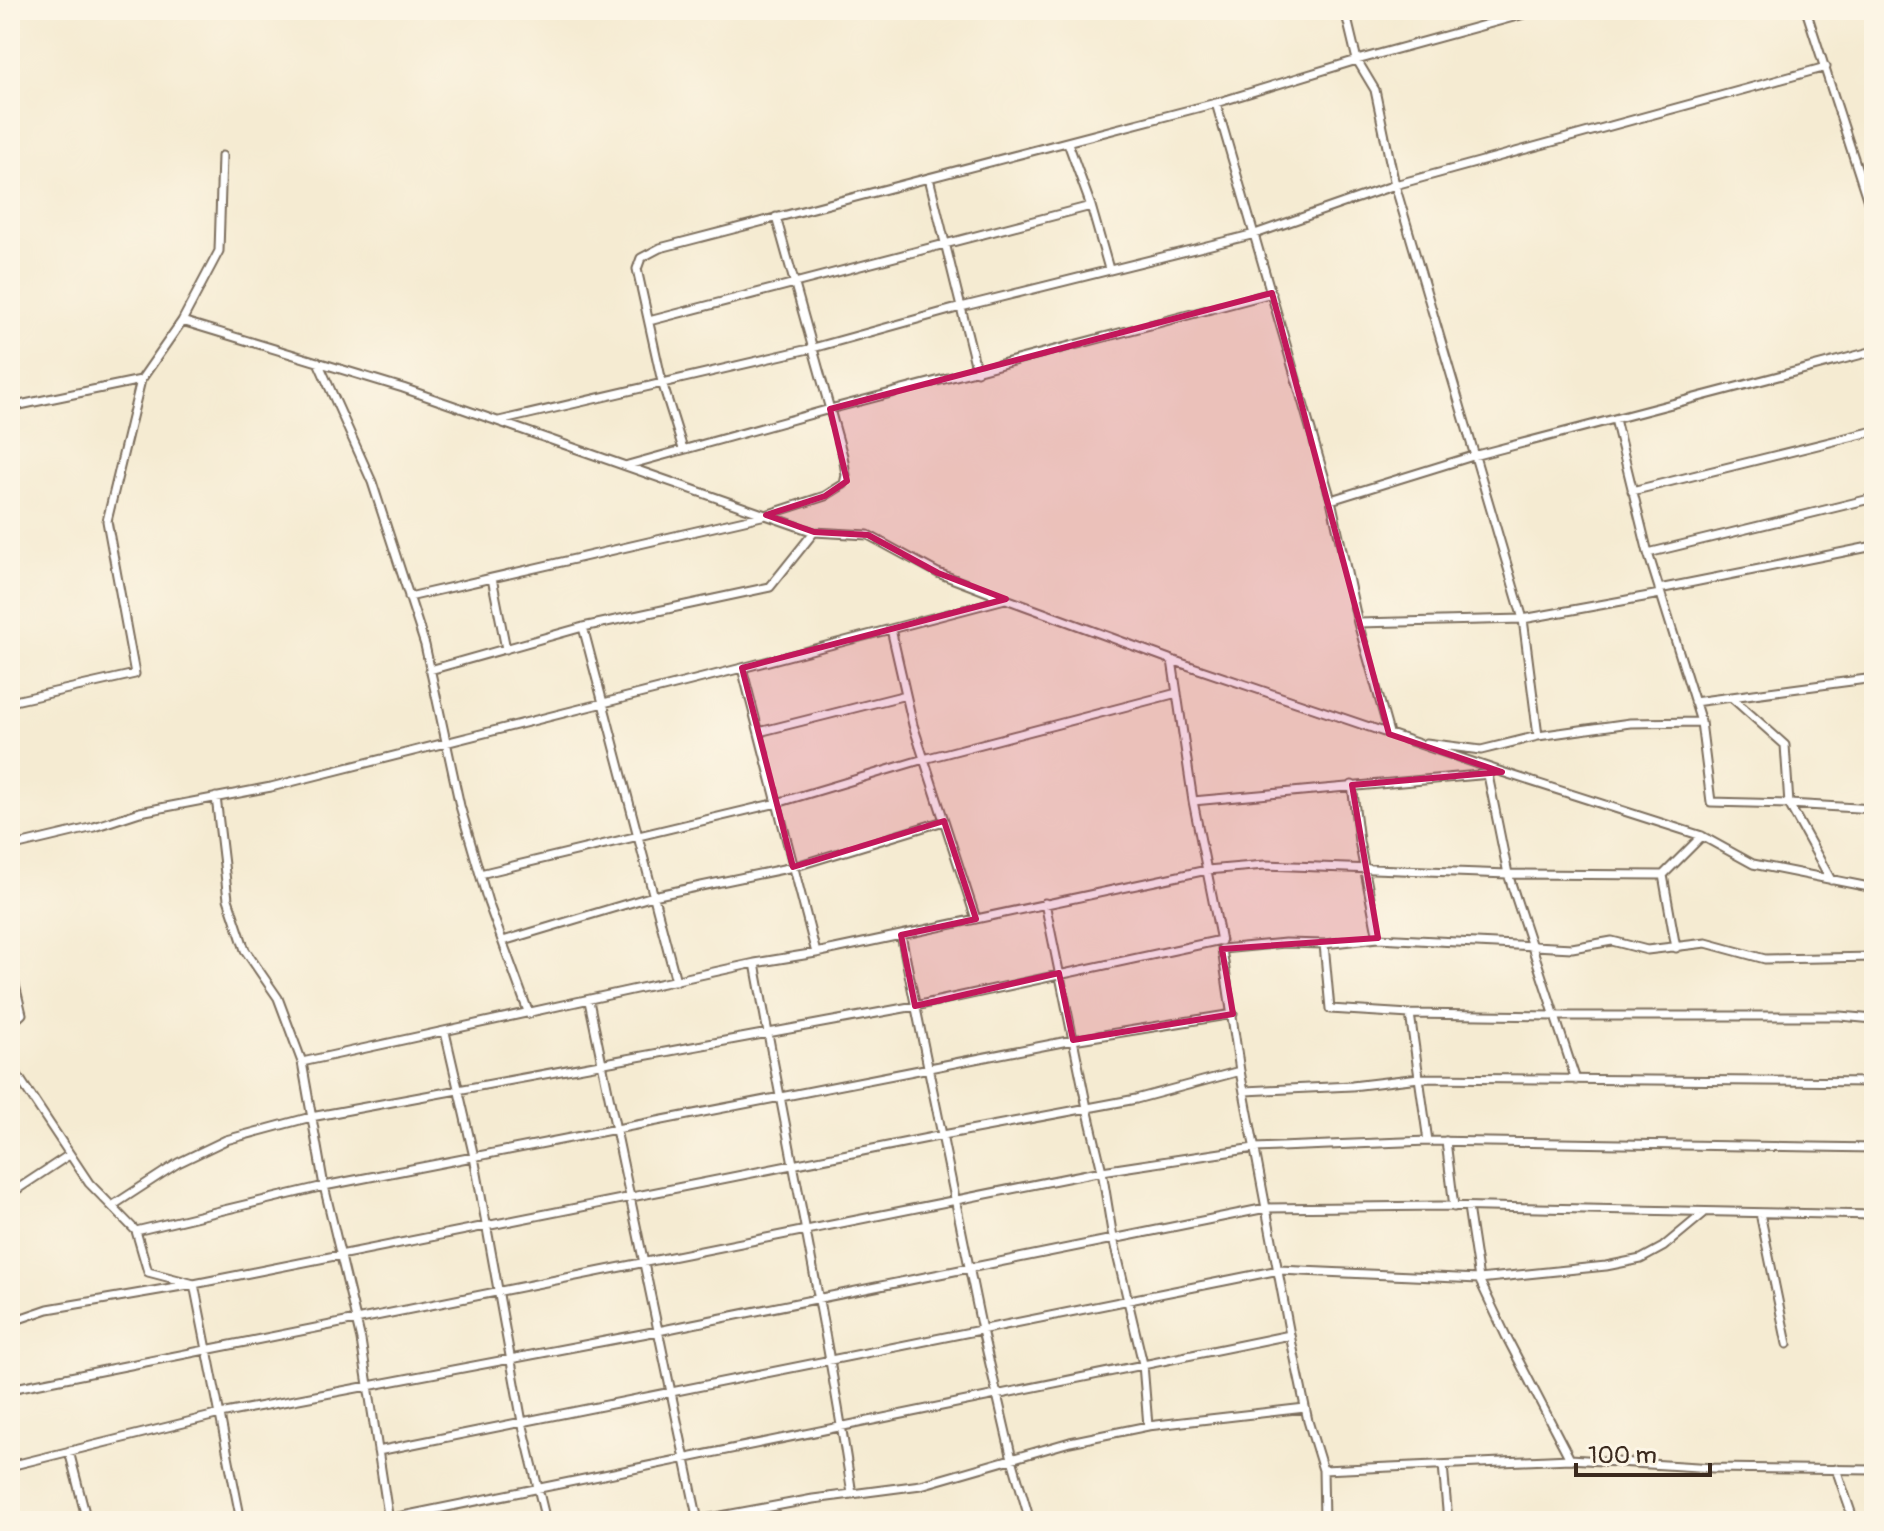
<svg xmlns="http://www.w3.org/2000/svg" width="1884" height="1531" font-family="Pangolin,sans-serif">
  <style>
    .lines { fill: none; stroke-linecap: round; stroke-linejoin: round }
    .street-casing { stroke: #7c6e5d; stroke-width: 11 }
    .street { stroke: #fff; stroke-width: 7 }
    .marked { fill: #c2185b; fill-opacity: 0.2; stroke: #c2185b; stroke-width: 6; stroke-linejoin: round }
  </style>
  <rect width="100%" height="100%" fill="#fcf5e5"/>
  <filter id="ink" filterUnits="userSpaceOnUse"><feTurbulence type="fractalNoise" baseFrequency=".0125" numOctaves="2"/><feDisplacementMap in="SourceGraphic" scale="16" xChannelSelector="R" yChannelSelector="G"/><feConvolveMatrix kernelMatrix="1 2 1 2 8 2 1 2 1" color-interpolation-filters="sRGB"/></filter>
  <filter id="wash" filterUnits="userSpaceOnUse"><feTurbulence type="fractalNoise" baseFrequency=".006" numOctaves="4" result="noise"/><feDisplacementMap in="SourceGraphic" scale="32" xChannelSelector="R" yChannelSelector="G"/><feGaussianBlur stdDeviation="1.8" result="paint"/><feColorMatrix in="noise" values="0 0 0 0 0 0 0 0 0 0 0 0 0 0 0 0 0 1.4 0 .05"/><feComposite in="paint" operator="in"/></filter>
  <g filter="url(#wash)">
    <rect width="100%" height="100%" fill="#f5ebd2"/>
  </g>
  <g filter="url(#ink)">
    <g class="lines">
      <g class="street-casing">
        <path id="street" d="M1345,10l12,50 18,30 20,95 128,434 15,117
          M1806,10l68,210
          M1216,103l115,397 27,123 31,110
          M1068,143l23,63 18,63
          M929,178l48,194
          M182,321l221,67 411,144 54,3 70,38 68,26 166,61 330,112 200,64 51,28 121,24
          M649,321l442,-115
          M318,362l54,120 53,163 35,161 28,96 41,112
          M10,407l131,-27
          M1615,419l33,134 53,169 10,80 78,2 42,76
          M499,421l314,-73 148,-41 294,-73 140,-49 431,-118
          M683,449l-21,-67 -25,-113 4,-11 19,-10 556,-145 141,-43 182,-50
          M628,465l202,-56 442,-116
          M1632,491l242,-60
          M1331,500l142,-44 401,-105
          M1648,553l226,-55
          M492,578l14,71
          M1659,589l215,-43
          M409,597l357,-82 59,-19 19,-12 2,-9 -3,-19 -67,-239
          M1358,623l165,-4 137,-25
          M583,627l93,354
          M891,629l22,96 63,194
          M1172,660l21,141 28,140
          M742,668l74,285
          M430,670l153,-43 187,-40 44,-55
          M1731,697l54,48 4,59 85,5
          M10,702l125,-28 -28,-153 34,-141 41,-59 37,-70 3,-95
          M1694,702l180,-24
          M759,732l147,-37
          M1426,743l55,7 57,-14 92,-13 71,-1
          M1488,775l20,99 68,206
          M1352,785l7,56 19,97
          M216,797l12,102 17,51 33,48 24,64 22,124 37,154 28,181
          M1193,801l297,-27
          M10,847l84,-20 46,-15 131,-25 471,-119 263,-69
          M480,874l297,-71 147,-44 253,-66
          M1045,903l42,205 15,63 11,67 30,126 5,62
          M901,935l81,395 30,129 18,62
          M503,941l150,-45 140,-29 151,-46
          M1324,944l6,65 80,5 145,2h285l34,3
          M1676,948l-13,-73 39,-39
          M755,963c32,177 70,353 97,531
          M10,964l12,50 -12,11
          M589,1001l109,520
          M1410,1014l18,127
          M445,1032l29,125 48,265 24,99
          M302,1062l453,-99 61,-10 391,-83 58,-5 243,9 155,1
          M10,1064l79,119 47,48 12,41 46,12 47,237
          M1245,1091l107,-5 67,-8 455,4
          M1446,1141l8,66
          M10,1194l59,-39
          M112,1206l66,-43 48,-23 85,-23 604,-111 306,-66
          M1468,1207l11,72 27,57 64,123
          M1760,1213l27,131
          M136,1231l188,-45 749,-146 160,-26
          M10,1322l38,-13 146,-25 749,-149 193,-36 104,-28
          M10,1389l1092,-218 152,-23 174,-7 446,7
          M69,1451l18,70
          M378,1451l901,-181 200,9 127,-13 35,-7 22,-12 41,-34
          M1443,1465l5,56
          M10,1466l210,-52 438,-83 608,-123 175,-2 433,9
          M1836,1469l18,52
          M1323,1470l247,-11 143,9 161,2
          M388,1519l902,-184
          M694,1521l119,-22 108,-14 149,-43 78,-16 157,-18
          M1324,1521l-1,-51 -15,-49 -18,-86 -50,-264 -18,-122 63,-6 39,1 54,-6 194,10 40,-7 35,9 59,-7 59,16 109,-2"/>
      </g>
      <use href="#street" class="street"/>
    </g>
  </g>
  <path class="marked" d="M1272,293l117,441 113,38 -150,13 26,153 -156,11 11,65 -160,26 -14,-67 -144,33 -14,-71 75,-16 -32,-98 -151,46 -51,-199 264,-69 -68,-26 -70,-38 -54,-3 -48,-17 59,-19 22,-15 -17,-72z"/>
  <rect width="1884" height="1531" fill="none" stroke="#fcf5e5" stroke-width="40"/>
  <path d="M1576 1463v12h134v-12" fill="none" stroke="#3b2a1e" stroke-width="4"/>
  <text x="1588" y="1463" font-size="24" fill="#3b2a1e" stroke="#fcf5e5" stroke-width="6" paint-order="stroke">100 m</text>
</svg>
